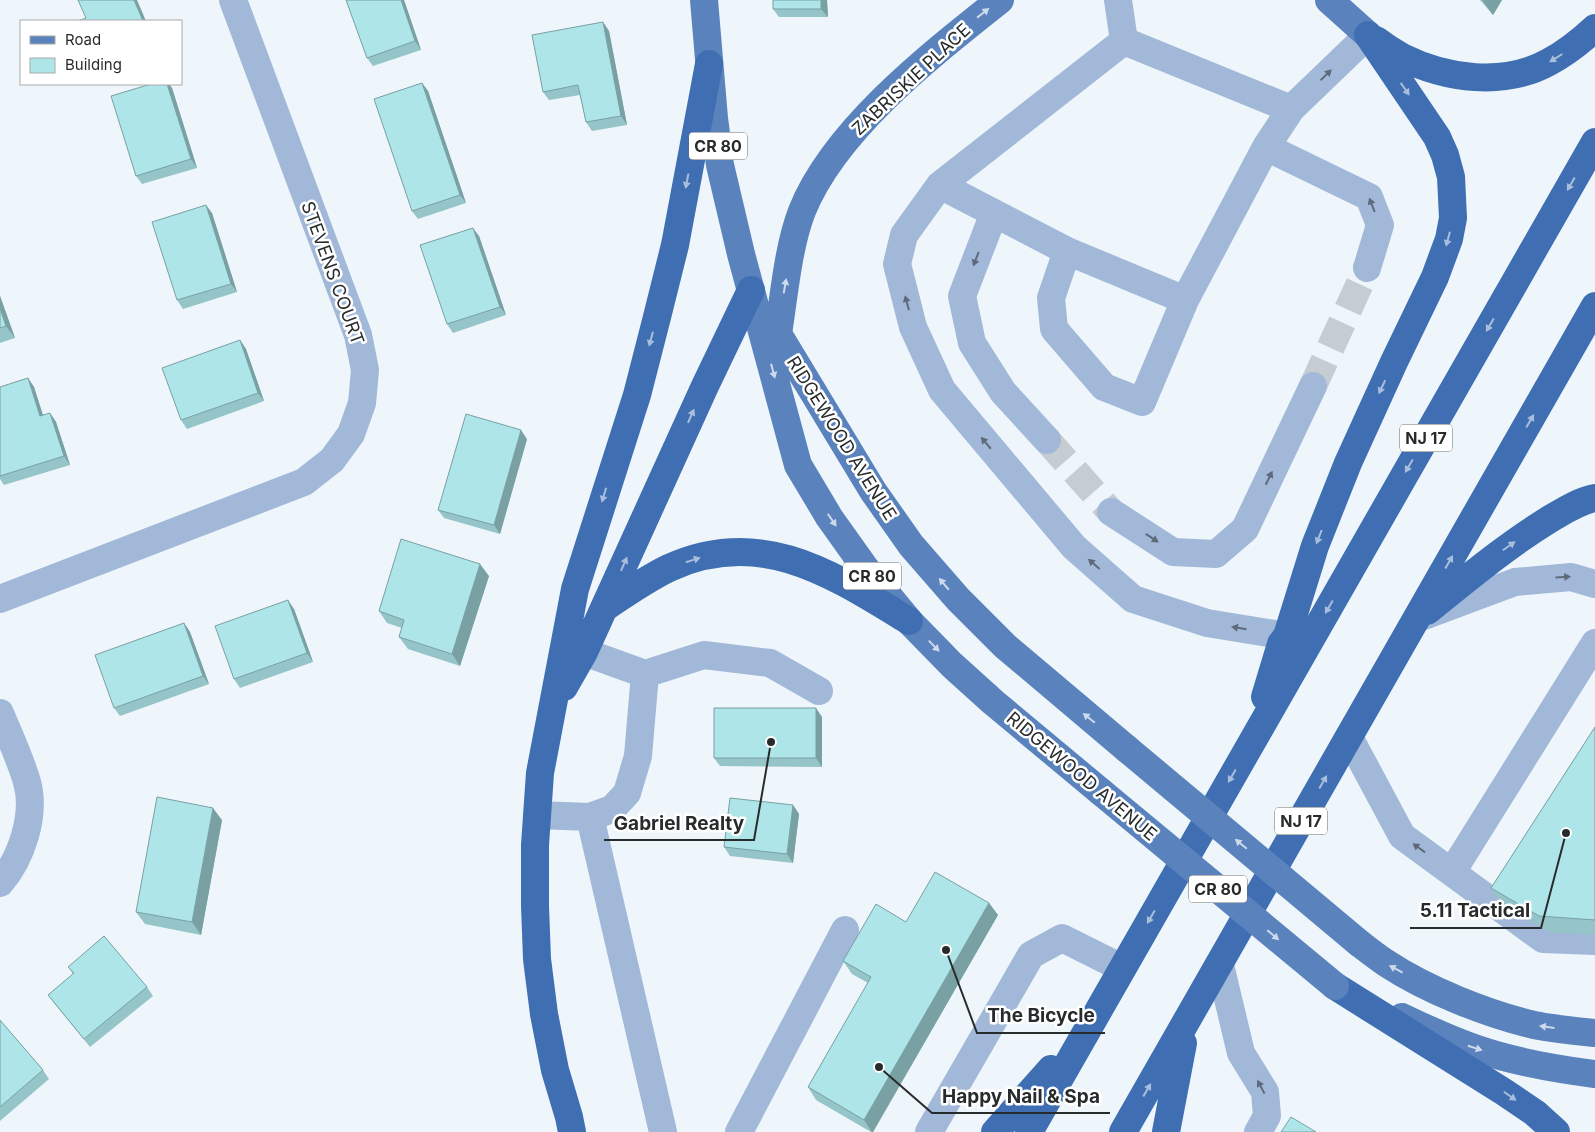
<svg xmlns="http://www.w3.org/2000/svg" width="1595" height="1132" font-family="Inter,sans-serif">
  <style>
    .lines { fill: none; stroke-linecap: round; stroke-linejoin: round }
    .minor-tunnel { stroke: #c6cdd2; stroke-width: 28; stroke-dasharray: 28 14; stroke-linecap: butt }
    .minor { stroke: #a1b8d8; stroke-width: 28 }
    .major { stroke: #5a83bd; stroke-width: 28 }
    .highway { stroke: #3f6fb2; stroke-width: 28 }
    .major-bridge { stroke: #5a83bd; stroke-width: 28 }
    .wall { fill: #95c5c8 }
    .shaded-wall { fill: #79a0a3 }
    .building { fill: #ade5e9; stroke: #79a0a3 }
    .oneway { fill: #cedaeb }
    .oneway2 { fill: #a9bedc }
    .oneway3 { fill: #5e6a79 }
    .labels { text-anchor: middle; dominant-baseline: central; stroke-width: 5; stroke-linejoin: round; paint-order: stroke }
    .shield { fill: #fff; stroke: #686b6b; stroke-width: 1 }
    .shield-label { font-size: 16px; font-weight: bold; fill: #282b2c }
    .street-label { font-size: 18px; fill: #282b2c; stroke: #fff }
    .leader { fill: none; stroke: #282b2c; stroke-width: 2 }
    .callout-dot { fill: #282b2c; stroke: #fff; stroke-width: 2 }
    .callout-label { font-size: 19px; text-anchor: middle; font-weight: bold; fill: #282b2c; stroke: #fff; stroke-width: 5; stroke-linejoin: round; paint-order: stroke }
  </style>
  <rect width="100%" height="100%" fill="#eef6fb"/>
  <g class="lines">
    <path class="minor-tunnel" d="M1313,386l54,-118
      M1047,440l64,72"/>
    <path class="minor" d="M1118,0l6,41 -184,144 -36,50 -7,29 16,63 29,63 132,157 59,52 74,24 80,13
      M1124,41l167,68
      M1266,147l103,50 11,28 -13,43
      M940,185l127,66 -16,47 3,31 50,58 38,15 43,-102 81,-153 25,-38 77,-74
      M994,213l-32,83 10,47 31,49 44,48
      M1067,251l118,49
      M1111,512l62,40 43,2 29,-25 68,-143
      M0,599l304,-117 28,-22 19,-26 11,-31 3,-33 -7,-35 -125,-335
      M1424,616l91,-34 56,-5 24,7
      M584,652l61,22 59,-19 66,8 49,28
      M0,713c9,22 20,45 27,69 9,32 -5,76 -27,101
      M1349,737l53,99 141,103 52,2
      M537,815l53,2 22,-8 15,-16 11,-37 7,-82
      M590,817l73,315
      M1452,872l143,-229
      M1220,965l21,88 24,39 2,24 -9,16
      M739,1132l106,-202
      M929,1132l102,-177 31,-17 60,30"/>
    <path class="major" d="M704,0l10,118 6,47 21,89 57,211 31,52 37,52 43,52 43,44 41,37 108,90
      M1329,0l39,35
      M769,319l104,172 38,54 47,54 47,47 122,103
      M778,334c6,-38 10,-87 24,-123 33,-82 130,-157 198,-211
      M1359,943c9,7 18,14 27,20 41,27 101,51 148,62 20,4 41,6 61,8
      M1402,1017c25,12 49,23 75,32 38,13 78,20 118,25"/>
    <path class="highway" d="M1376,40c8,6 17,12 26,17 44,22 102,30 147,5 17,-9 32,-21 46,-34
      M604,608c21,-14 42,-29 65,-40 92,-42 163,6 240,53
      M1427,611c40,-32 79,-65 123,-92 14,-8 29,-18 45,-21
      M564,687l20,-35 121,-266 46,-96
      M1265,697l16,-53 6,-8 28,-90 33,-83 46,-101 41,-85 14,-38 4,-21 -2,-41 -6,-22 -8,-18 -69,-102
      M1335,986l169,106 31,21 21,19
      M572,1132l-3,-15 -14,-47 -11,-56 -7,-55 -2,-53v-61l5,-72 35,-184 62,-194 20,-78 18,-72 34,-181
      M995,1132l56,-63
      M1029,1132l566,-990
      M1123,1132l472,-826
      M1166,1132l17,-89"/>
    <path class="major-bridge" d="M1127,749l232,194
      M1101,792l234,194"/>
  </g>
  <path class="wall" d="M346,0h58l17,50 -48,16 -6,-8z
    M827,0l1,17h-49l-6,-8z
    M1480,0h22l-9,15z
    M603,22l6,9 18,94 -35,6 -6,-9 -6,-27 -31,5 -6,-8z
    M422,83l6,8 38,112 -48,16 -6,-8z
    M151,84h18l3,4 25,80 -55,16 -6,-8z
    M212,213l25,79 -54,17 -6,-9z
    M479,236l27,79 -53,18 -6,-9z
    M0,296l15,42 -15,5z
    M240,340l6,9 18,52 -77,28 -6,-9z
    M28,378l6,9 9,28 7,-2 6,9 14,43 -66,20 -4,-6v-92z
    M527,439l-27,95 -56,-16 -6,-8z
    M489,576l-29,90 -52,-17 -9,-12 3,-9 -15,-5 -8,-12z
    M294,609l19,53 -73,26 -6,-9z
    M184,623l6,9 19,52 -89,32 -6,-8z
    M822,717v50l-102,-1 -6,-8z
    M1595,727v208l-45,-3 -48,-28 -11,-16z
    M793,805l6,9 -6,49 -63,-7 -6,-9z
    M222,820l-21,115 -56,-11 -9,-12z
    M989,903l9,12 -125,217h-2l-55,-32 -8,-13 60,-104 -16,-9 -9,-13 63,-39z
    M68,967l79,20 6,9 -63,51 -36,-44 -6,-8 25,-21z
    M0,1020l43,50 6,9 -49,42z"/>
  <path class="shaded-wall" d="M134,0h3l9,21h-3z
    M401,0h3l17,50 -6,-9z
    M821,0h6l1,17 -7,-8z
    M1482,0h20l-9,15z
    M603,22l6,9 18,94 -6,-9z
    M422,83l6,8 38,112 -6,-8z
    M167,84h2l3,4 25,80 -6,-9z
    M206,205l6,8 25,79 -6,-8z
    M473,228l6,8 27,79 -6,-8z
    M0,296l15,42 -9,-12 -6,-18z
    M240,340l6,9 18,52 -6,-8z
    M28,378l6,9 12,38 -6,-9z
    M50,413l6,9 14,43 -6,-9z
    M521,430l6,9 -27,95 -6,-9z
    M480,564l9,12 -29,90 -8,-12z
    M288,600l6,9 19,53 -6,-9z
    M184,623l6,9 19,52 -6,-8z
    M816,708l6,9v50l-6,-9z
    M793,805l6,9 -6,49 -6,-9z
    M213,808l9,12 -21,115 -9,-13z
    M989,903l9,12 -125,217h-1l-8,-12z"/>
  <path class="building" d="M78,0h56l9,21h-65l8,-3z
    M346,0h55l14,41 -48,17z
    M773,0h48v9h-48z
    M603,22l18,94 -35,6 -8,-37 -35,7 -11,-57z
    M422,83l38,112 -48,16 -38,-112z
    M151,84h16l24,75 -55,17 -25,-80z
    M206,205l25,79 -54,16 -25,-78z
    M473,228l27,79 -53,17 -27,-79z
    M0,308l6,18 -6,2z
    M240,340l18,53 -77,27 -19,-52z
    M28,378l12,38 10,-3 14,43 -64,20v-89z
    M466,414l55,16 -27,95 -56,-15z
    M401,539l79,25 -28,90 -53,-17 5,-17 -25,-9z
    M288,600l19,53 -73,26 -19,-53z
    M184,623l19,53 -89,32 -19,-53z
    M714,708h102v50h-102z
    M1595,727v193l-56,-4 -48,-28z
    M157,797l56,11 -21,114 -56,-10z
    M730,798l63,7 -6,49 -63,-7z
    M935,872l54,31 -125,217 -56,-33 63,-110 -28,-16 33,-57 30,18z
    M104,936l43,51 -63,52 -36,-44 26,-22 -6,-6z
    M0,1020l43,50 -43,37z
    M1291,1117l25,15h-35z"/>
  <defs><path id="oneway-solid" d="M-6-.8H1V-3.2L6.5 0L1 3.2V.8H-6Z" transform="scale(1.25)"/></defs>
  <g class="oneway">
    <use href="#oneway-solid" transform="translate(983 13) rotate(-38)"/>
    <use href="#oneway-solid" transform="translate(785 286) rotate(-80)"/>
    <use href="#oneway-solid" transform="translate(773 371) rotate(75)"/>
    <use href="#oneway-solid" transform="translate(832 520) rotate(56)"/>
    <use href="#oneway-solid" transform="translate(944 584) rotate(-130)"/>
    <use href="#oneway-solid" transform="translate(934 646) rotate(46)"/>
    <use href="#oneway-solid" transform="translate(1089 718) rotate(-141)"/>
    <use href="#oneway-solid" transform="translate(1241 844) rotate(-140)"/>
    <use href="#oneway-solid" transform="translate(1273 935) rotate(40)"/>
    <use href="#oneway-solid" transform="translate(1396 969) rotate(-152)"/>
    <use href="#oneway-solid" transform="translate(1547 1027) rotate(-172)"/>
    <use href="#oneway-solid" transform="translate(1475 1048) rotate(18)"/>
  </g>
  <g class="oneway2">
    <use href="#oneway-solid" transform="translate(1556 58) rotate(148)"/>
    <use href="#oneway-solid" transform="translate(1405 89) rotate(55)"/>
    <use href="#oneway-solid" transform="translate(687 181) rotate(101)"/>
    <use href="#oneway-solid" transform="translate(1571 184) rotate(120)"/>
    <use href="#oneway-solid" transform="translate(1448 239) rotate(105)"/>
    <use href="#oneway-solid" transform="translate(1490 325) rotate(120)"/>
    <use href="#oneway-solid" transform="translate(651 339) rotate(105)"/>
    <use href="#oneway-solid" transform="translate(1382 387) rotate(115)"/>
    <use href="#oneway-solid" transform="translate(691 416) rotate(-66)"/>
    <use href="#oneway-solid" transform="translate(1530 421) rotate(-60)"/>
    <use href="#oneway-solid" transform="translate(1409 466) rotate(120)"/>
    <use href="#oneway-solid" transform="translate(604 495) rotate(107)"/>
    <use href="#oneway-solid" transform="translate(1319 537) rotate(111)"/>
    <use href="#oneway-solid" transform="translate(1509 546) rotate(-35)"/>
    <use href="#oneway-solid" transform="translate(693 560) rotate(-18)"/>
    <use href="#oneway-solid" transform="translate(1449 562) rotate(-60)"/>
    <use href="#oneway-solid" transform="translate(624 564) rotate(-66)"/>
    <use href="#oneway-solid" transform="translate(1329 607) rotate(120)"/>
    <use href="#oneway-solid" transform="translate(1232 776) rotate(120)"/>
    <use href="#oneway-solid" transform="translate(1323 782) rotate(-60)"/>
    <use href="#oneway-solid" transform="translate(1151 917) rotate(120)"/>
    <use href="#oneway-solid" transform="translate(1147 1090) rotate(-60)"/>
    <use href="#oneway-solid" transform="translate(1510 1096) rotate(35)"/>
  </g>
  <g class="oneway3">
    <use href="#oneway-solid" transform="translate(1326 75) rotate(-44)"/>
    <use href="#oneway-solid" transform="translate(1372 205) rotate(-111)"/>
    <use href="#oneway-solid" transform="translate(976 259) rotate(111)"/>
    <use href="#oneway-solid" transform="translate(907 303) rotate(-105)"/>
    <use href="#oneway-solid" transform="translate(986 443) rotate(-130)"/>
    <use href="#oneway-solid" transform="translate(1269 478) rotate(-64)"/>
    <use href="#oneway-solid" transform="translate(1152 538) rotate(33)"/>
    <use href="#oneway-solid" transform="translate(1094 564) rotate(-139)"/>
    <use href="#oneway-solid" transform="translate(1563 577) rotate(-3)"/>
    <use href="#oneway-solid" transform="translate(1239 628) rotate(-171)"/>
    <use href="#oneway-solid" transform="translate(1419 848) rotate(-144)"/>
    <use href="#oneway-solid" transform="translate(1261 1087) rotate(-118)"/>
  </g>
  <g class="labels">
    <g class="shield">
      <rect x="689" y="132.5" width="58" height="27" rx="4"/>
      <rect x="1400" y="424.5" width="52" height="27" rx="4"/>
      <rect x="843" y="562.5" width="58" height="27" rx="4"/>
      <rect x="1275" y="807.5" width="52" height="27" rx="4"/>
      <rect x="1189" y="875.5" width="58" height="27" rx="4"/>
    </g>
    <g class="shield-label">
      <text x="718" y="146">CR 80</text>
      <text x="1426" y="438">NJ 17</text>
      <text x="872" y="576">CR 80</text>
      <text x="1301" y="821">NJ 17</text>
      <text x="1218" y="889">CR 80</text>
    </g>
    <g class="street-label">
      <text transform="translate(911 79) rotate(-43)">ZABRISKIE PLACE</text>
      <text transform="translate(333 273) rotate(70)">STEVENS COURT</text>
      <text transform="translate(842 438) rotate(58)">RIDGEWOOD AVENUE</text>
      <text transform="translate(1082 776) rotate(40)">RIDGEWOOD AVENUE</text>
    </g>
  </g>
  <path class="leader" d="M771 742L754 840H604M1566 833L1541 928H1410M946 950L977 1033H1105M879 1067L932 1113H1110"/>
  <g class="callout-dot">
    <circle cx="771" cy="742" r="5"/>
    <circle cx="1566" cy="833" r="5"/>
    <circle cx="946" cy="950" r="5"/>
    <circle cx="879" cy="1067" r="5"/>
  </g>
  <g class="callout-label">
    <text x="679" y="830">Gabriel Realty</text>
    <text x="1475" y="917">5.11 Tactical</text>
    <text x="1041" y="1022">The Bicycle</text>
    <text x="1021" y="1103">Happy Nail &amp; Spa</text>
  </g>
  <rect x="20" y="20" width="162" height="65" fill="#ffffff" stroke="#a9aaab"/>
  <rect x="30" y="36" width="25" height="8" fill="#5a83bd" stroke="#a9aaab"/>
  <text x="65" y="45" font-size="15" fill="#282b2c">Road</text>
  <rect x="30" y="58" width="25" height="15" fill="#ade5e9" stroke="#a9aaab"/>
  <text x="65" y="70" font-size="15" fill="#282b2c">Building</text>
</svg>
